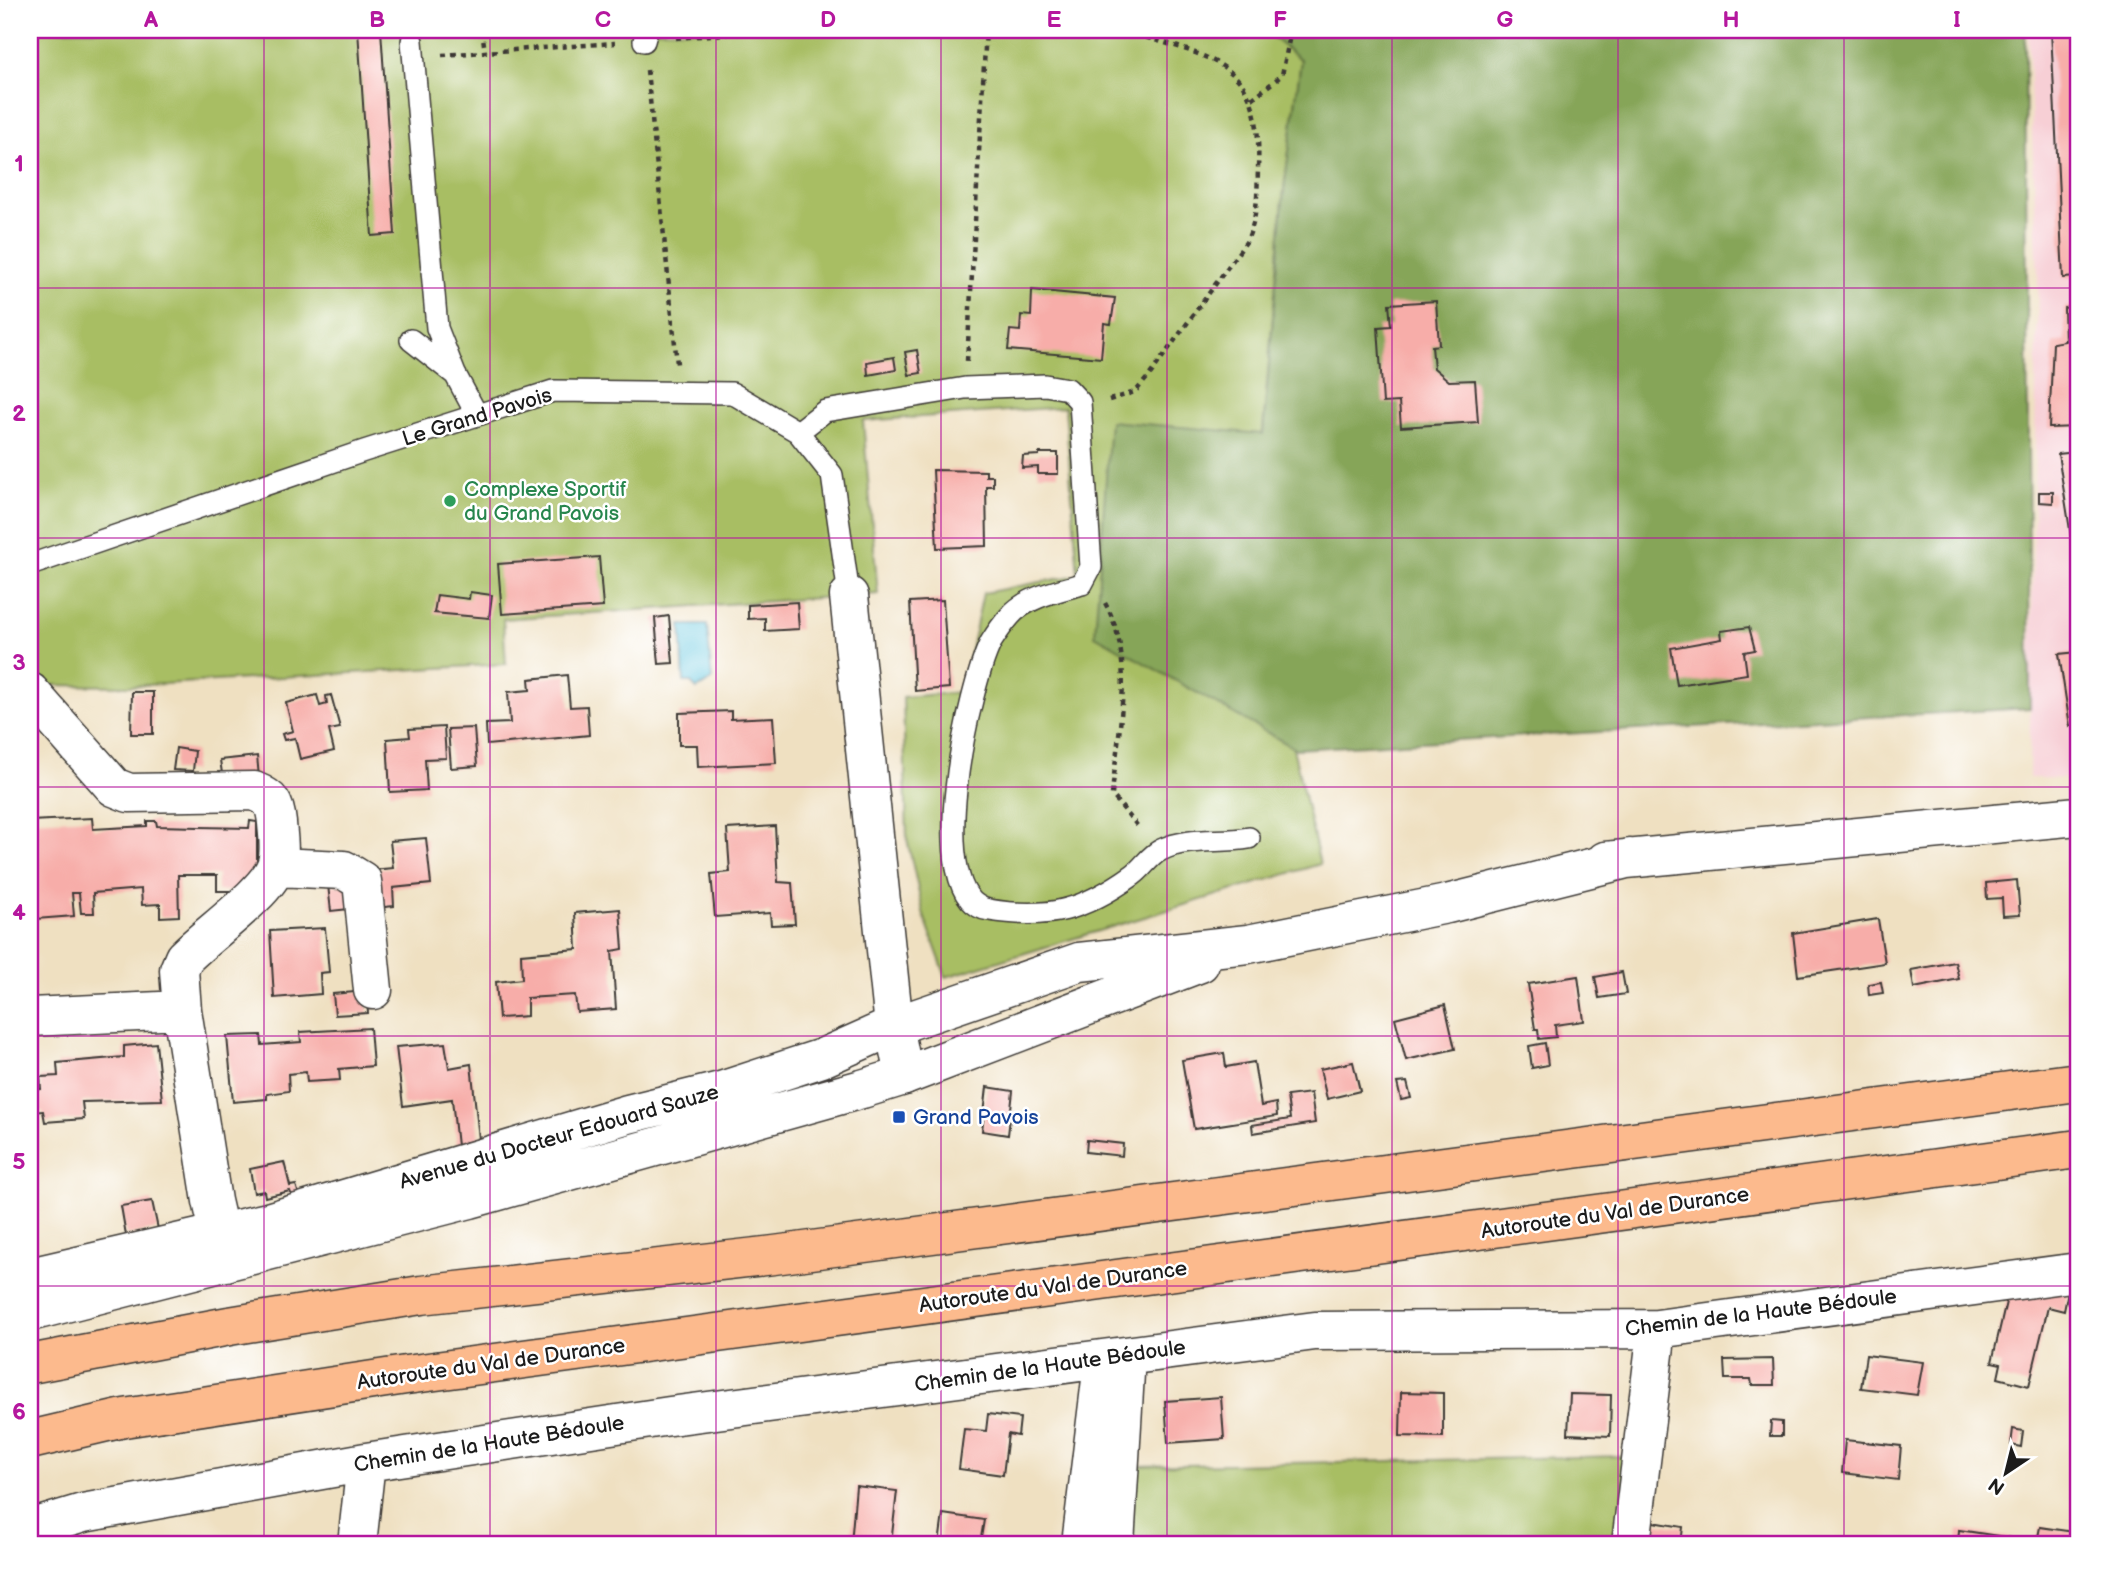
<svg xmlns="http://www.w3.org/2000/svg" width="2108" height="1574" font-family="'Balsamiq Sans',sans-serif">
  <style>
    .built { fill: #f7cfd5 }
    .green { fill: #a8be63; stroke: #626d40; stroke-width: 2 }
    .forest { fill: #86a559; stroke: #51603a; stroke-width: 2 }
    .water { fill: #5fc5dd; stroke: #3e707c; stroke-width: 2 }
    .building { fill: #f7ada9 }
    .lines { fill: none; stroke-linecap: round; stroke-linejoin: round }
    .service-casing { stroke: #3c3935; stroke-width: 24 }
    .minor-casing { stroke: #3c3935; stroke-width: 41 }
    .tertiary-casing { stroke: #3c3935; stroke-width: 41 }
    .motorway-casing { stroke: #3c3935; stroke-width: 41 }
    .path { stroke: #3c3935; stroke-width: 4.5; stroke-dasharray: 5 5; stroke-linecap: butt }
    .service { stroke: #fff; stroke-width: 21 }
    .minor { stroke: #fff; stroke-width: 38 }
    .tertiary { stroke: #fff; stroke-width: 38 }
    .motorway { stroke: #fcba8d; stroke-width: 38 }
    .grid { fill: none; stroke: #b5179e; stroke-width: 2; stroke-opacity: 0.55 }
    .leisure-dot { fill: #2e9e5b; stroke: #fff; stroke-width: 2.5 }
    .transit-dot { fill: #1a4fb4; stroke: #fff; stroke-width: 2.5 }
    .labels { text-anchor: middle; dominant-baseline: central; stroke-width: 5; stroke-linejoin: round; paint-order: stroke }
    .street-label { font-size: 21px; fill: #1c1c1c; stroke: #fff }
    .leisure-label { font-size: 21px; fill: #27864d; stroke: #fff; text-anchor: start }
    .transit-label { font-size: 21px; fill: #164399; stroke: #fff; text-anchor: start }
    .neatline { fill: none; stroke: #b5179e; stroke-width: 2.5 }
    .grid-label { font-size: 23px; text-anchor: middle; font-weight: bold; fill: #b5179e }
  </style>
  <rect width="100%" height="100%" fill="#fff"/>
  <filter id="ink" filterUnits="userSpaceOnUse"><feTurbulence type="fractalNoise" baseFrequency=".0143" numOctaves="2"/><feDisplacementMap in="SourceGraphic" scale="14" xChannelSelector="R" yChannelSelector="G"/><feConvolveMatrix kernelMatrix="1 2 1 2 8 2 1 2 1" color-interpolation-filters="sRGB"/></filter>
  <filter id="wash" filterUnits="userSpaceOnUse"><feTurbulence type="fractalNoise" baseFrequency=".00686" numOctaves="4" result="noise"/><feDisplacementMap in="SourceGraphic" scale="28" xChannelSelector="R" yChannelSelector="G"/><feGaussianBlur stdDeviation="1.57" result="paint"/><feColorMatrix in="noise" values="0 0 0 0 0 0 0 0 0 0 0 0 0 0 0 0 0 1.4 0 .05"/><feComposite in="paint" operator="in"/></filter>
  <g filter="url(#wash)">
    <rect width="100%" height="100%" fill="#efe0c1"/>
    <path class="built" d="M2028,30h50v749l-49,-1 9,-498z"/>
    <path class="green" d="M30,30h1275l-21,159 -33,378 69,297 -374,113 -22,-61 -17,-77 -4,-142 59,-5 21,-99 95,-18 -13,-168 -202,14 15,173 -375,25 3,45 -377,22 -95,-1 -4,-5z
      M1628,1456l-11,88h-487l6,-78z"/>
    <path class="forest" d="M1263,30h762l5,678 -734,41 -201,-114 15,-214 153,13 21,-245 17,-129z"/>
    <path class="water" d="M681,625h26l5,55 -15,9 -7,-7h-6z"/>
    <g id="blocks">
      <path class="building" d="M358,30h23l14,204 -23,2z
        M2051,30h27v247l-15,1z
        M1032,290l83,8 -4,26 -7,-1 -3,35 -93,-8 2,-20 10,1 1,-16 10,1z
        M1436,301l3,44 -7,1 2,22 15,13 26,-1 3,42 -77,5 -2,-25 -16,1 -5,-76 13,-1 -2,-22z
        M2078,305v122l-29,1 4,-85 12,-2 -1,-33z
        M917,350l4,23 -12,2 -4,-23z
        M894,357l2,13 -28,5 -1,-13z
        M2077,452l1,109 -3,1 -17,-108z
        M1039,453h19v21h-20v-7l-16,1 1,-12 16,-1z
        M933,470l53,1v5h7v10h-7l1,60 -50,2z
        M2039,492h14v11l-14,-1z
        M599,557l4,50 -101,7 -4,-50z
        M470,592l22,3 -3,23 -55,-5 3,-18 32,4z
        M943,600l6,88 -34,3 -5,-89z
        M797,602l2,27 -34,2v-13l-17,1v-14z
        M669,616l4,47 -14,1 -4,-46z
        M1749,627l6,23 -11,2 3,22 -70,11 -6,-37 51,-9 -1,-8z
        M2078,652v72l-8,2 -11,-72z
        M567,675l3,32 17,-1 2,29 -102,10 -1,-21 24,-1 -2,-31 22,-2 -1,-11z
        M132,692h21v42h-22z
        M317,695l3,11 7,-2 -1,-8 5,-1 9,33 -11,2 5,21 -34,8 -5,-21 -11,2 -2,-6 11,-3 -7,-28z
        M731,711v8l42,-2 3,46 -78,4 -1,-22h-18v-32z
        M444,727l2,31 -21,1 2,31 -37,2 -3,-53 23,-2 -1,-8z
        M474,728l3,38 -26,2 -3,-39z
        M176,748l19,3 -2,20 -20,-1z
        M257,756l2,21 -36,3 -3,-20z
        M92,818l1,11 54,-3v-5h9l1,5 42,1 50,1 1,-7 7,1v53l-9,16h-31v-16h-39l1,41 -19,1v-13l-18,1 -1,-16 -48,4 1,20h-13l-2,-20h-7l2,23 -38,3 -6,-98z
        M775,826l3,56 14,1 3,41 -24,1 -1,-12 -55,4 -4,-43 19,-2 -3,-43z
        M426,838l5,46 -38,4 1,18 -19,2 -3,-38 21,-2 -3,-27z
        M2017,880l3,35 -17,1 -1,-18 -15,1 -1,-16z
        M328,885l27,1 3,22 -27,3z
        M620,909l3,40 -11,2 4,58 -39,3 -2,-17 -48,3v18l-28,2 -3,-36 26,-3 -1,-25 56,-5 -2,-36z
        M1878,919l7,44 -87,13 -5,-43z
        M325,928l4,44 -9,1 1,21 -47,4 -4,-67z
        M1955,962l4,17 -45,9 -3,-18z
        M1622,972l4,22 -27,4 -4,-21z
        M1578,976l6,45 -29,4 1,12 -17,2 -1,-10h-3l-7,-45z
        M1881,982l2,11 -14,2 -1,-11z
        M366,991l2,22 -33,2 -2,-21z
        M1445,1005l10,44 -49,11 -11,-42z
        M370,1028l3,38 -34,3 1,11 -33,2 -1,-10 -18,2 1,17 -22,3v5l-34,3 -6,-66 34,-1 1,10 39,-3 -1,-10z
        M156,1043l6,57 -80,2 2,17 -39,3 -2,-11 -13,1v-22l11,-1 -1,-12 18,-1 -1,-13 67,-6v-11z
        M445,1043l4,25 22,-4 8,75 -22,7 -5,-47 -49,7 -7,-59z
        M1545,1043l3,22 -16,3 -3,-22z
        M1224,1053l2,14 28,-5 7,44 15,-3 1,13 -83,13 -12,-69z
        M1353,1062l7,29 -33,8 -7,-30z
        M1407,1082l4,16 -10,2 -4,-17z
        M987,1087l26,4 -5,44 -26,-4z
        M1311,1093l4,30 -62,10 -1,-8 38,-6 -3,-23z
        M1087,1140l36,4 -1,12 -36,-4z
        M284,1162l6,24 6,-1 3,10 -7,1 -2,-5 -25,6 -1,-6 -10,2 -4,-24z
        M152,1201l6,28 -32,6 -5,-29z
        M2009,1289l59,2 -4,20 -16,-4 -19,79 -31,-8 3,-14 -9,-2z
        M1866,1355l57,7 -6,33 -56,-7z
        M1773,1359l1,26h-22l-1,-6h-26l-1,-19z
        M1401,1392l42,1v44l-43,-1z
        M1570,1394l41,1 -1,41 -42,-2z
        M1221,1397l3,42 -56,4 -3,-42z
        M988,1414l32,4 -2,18 -10,-2 -5,41 -44,-6 5,-40 22,2z
        M1771,1421l11,1v14h-12z
        M2013,1429l10,2 -2,16 -10,-2z
        M1845,1440l56,6 -3,34 -56,-7z
        M856,1486l41,5 -6,53h-40z
        M943,1514l41,6 -4,24h-41z
        M1653,1522l30,5 -2,17 -31,-3z
        M2040,1527l34,5 -2,12h-114l1,-14 78,12z"/>
    </g>
  </g>
  <g filter="url(#ink)">
    <use href="#blocks" fill-opacity="0" stroke="#3c3935" stroke-width="2"/>
    <g class="lines">
      <g class="service-casing">
        <path id="service" d="M412,41l25,287 18,46 22,41
          M644,41l3,-11
          M411,340l42,33
          M798,432l27,-21 140,-23 80,-3 23,4 12,13 11,165 -9,17c-24,7 -56,13 -72,32 -7,8 -14,18 -19,26 -21,41 -71,257 -2,268 61,10 95,0 144,-35 10,-7 17,-20 28,-25 26,-13 59,-7 88,-12
          M30,565l334,-114 189,-60 179,2 66,39 34,43 17,121"/>
      </g>
      <g class="minor-casing">
        <path id="minor" d="M849,596l45,430 10,50
          M30,692l84,95 15,6 125,-2c18,7 21,13 23,32 1,14 4,29 -1,43 -9,27 -69,68 -92,92l-5,12 3,40
          M276,867l68,3 18,11 11,109
          M30,1017l152,-7 30,191 14,61
          M30,1529l53,-16 283,-51 304,-46 645,-85 342,-2 421,-57
          M357,1544l9,-82
          M1081,1544l20,-164
          M1115,1544l11,-188
          M1631,1544l26,-215"/>
      </g>
      <g class="tertiary-casing">
        <path id="tertiary" d="M1605,861l473,-45
          M30,1277l238,-55 360,-108 93,-23 101,-33 72,-32 185,-64 169,-18 199,-40 183,-46
          M30,1312l440,-113 392,-110 42,-13 296,-113"/>
      </g>
      <g class="motorway-casing">
        <path id="motorway" d="M30,1364l199,-38 192,-31 353,-40 1304,-173
          M30,1440l94,-22 282,-43 1672,-226"/>
      </g>
      <path class="path" d="M482,30l3,22
        M676,38l97,-8
        M442,55l173,-12
        M647,70l30,294
        M1252,99l30,-24 9,-45
        M967,361l19,-331
        M1109,400l26,-8 14,-16 97,-134c12,-24 11,-46 12,-73 4,-96 -28,-108 -114,-132
        M1105,603c32,56 12,131 7,192l28,34
        M30,642l9,4"/>
      <use href="#service" class="service"/>
      <use href="#minor" class="minor"/>
      <use href="#tertiary" class="tertiary"/>
      <use href="#motorway" class="motorway"/>
    </g>
  </g>
  <path class="grid" d="M264,30v1514M490,30v1514M716,30v1514M941,30v1514M1167,30v1514M1392,30v1514M1618,30v1514M1844,30v1514M30,288h2048M30,538h2048M30,787h2048M30,1036h2048M30,1286h2048"/>
  <circle class="leisure-dot" cx="450" cy="501" r="7"/>
  <rect class="transit-dot" x="892" y="1110" width="14" height="14" rx="3.5"/>
  <g class="labels">
    <g class="street-label">
      <text transform="translate(477 417) rotate(-17)">Le Grand Pavois</text>
      <text transform="translate(559 1137) rotate(-16)">Avenue du Docteur Edouard Sauze</text>
      <text transform="translate(1615 1213) rotate(-8)">Autoroute du Val de Durance</text>
      <text transform="translate(1053 1287) rotate(-8)">Autoroute du Val de Durance</text>
      <text transform="translate(1761 1313) rotate(-7)">Chemin de la Haute Bédoule</text>
      <text transform="translate(491 1364) rotate(-8)">Autoroute du Val de Durance</text>
      <text transform="translate(1050 1366) rotate(-8)">Chemin de la Haute Bédoule</text>
      <text transform="translate(489 1444) rotate(-9)">Chemin de la Haute Bédoule</text>
    </g>
    <g class="leisure-label">
      <text x="464" y="489">Complexe Sportif<tspan x="464" dy="24">du Grand Pavois</tspan></text>
    </g>
    <g class="transit-label">
      <text x="913" y="1117">Grand Pavois</text>
    </g>
  </g>
  <rect width="2108" height="1574" fill="none" stroke="#fff" stroke-width="77"/>
  <g transform="translate(2006 1473) rotate(215)" stroke="#ffffff" stroke-width="5" paint-order="stroke">
  <path d="M0-5L12 26L0 18L-12 26Z" fill="#1c1c1c"/>
  <text y="-10" font-size="19" font-weight="bold" text-anchor="middle" fill="#1c1c1c">N</text>
  </g>
  <rect x="38" y="38" width="2032" height="1498" class="neatline"/>
  <g class="grid-label">
    <text x="151" y="27">A</text>
    <text x="377" y="27">B</text>
    <text x="603" y="27">C</text>
    <text x="828" y="27">D</text>
    <text x="1054" y="27">E</text>
    <text x="1280" y="27">F</text>
    <text x="1505" y="27">G</text>
    <text x="1731" y="27">H</text>
    <text x="1957" y="27">I</text>
    <text x="19" y="171">1</text>
    <text x="19" y="421">2</text>
    <text x="19" y="670">3</text>
    <text x="19" y="920">4</text>
    <text x="19" y="1169">5</text>
    <text x="19" y="1419">6</text>
  </g>
</svg>
